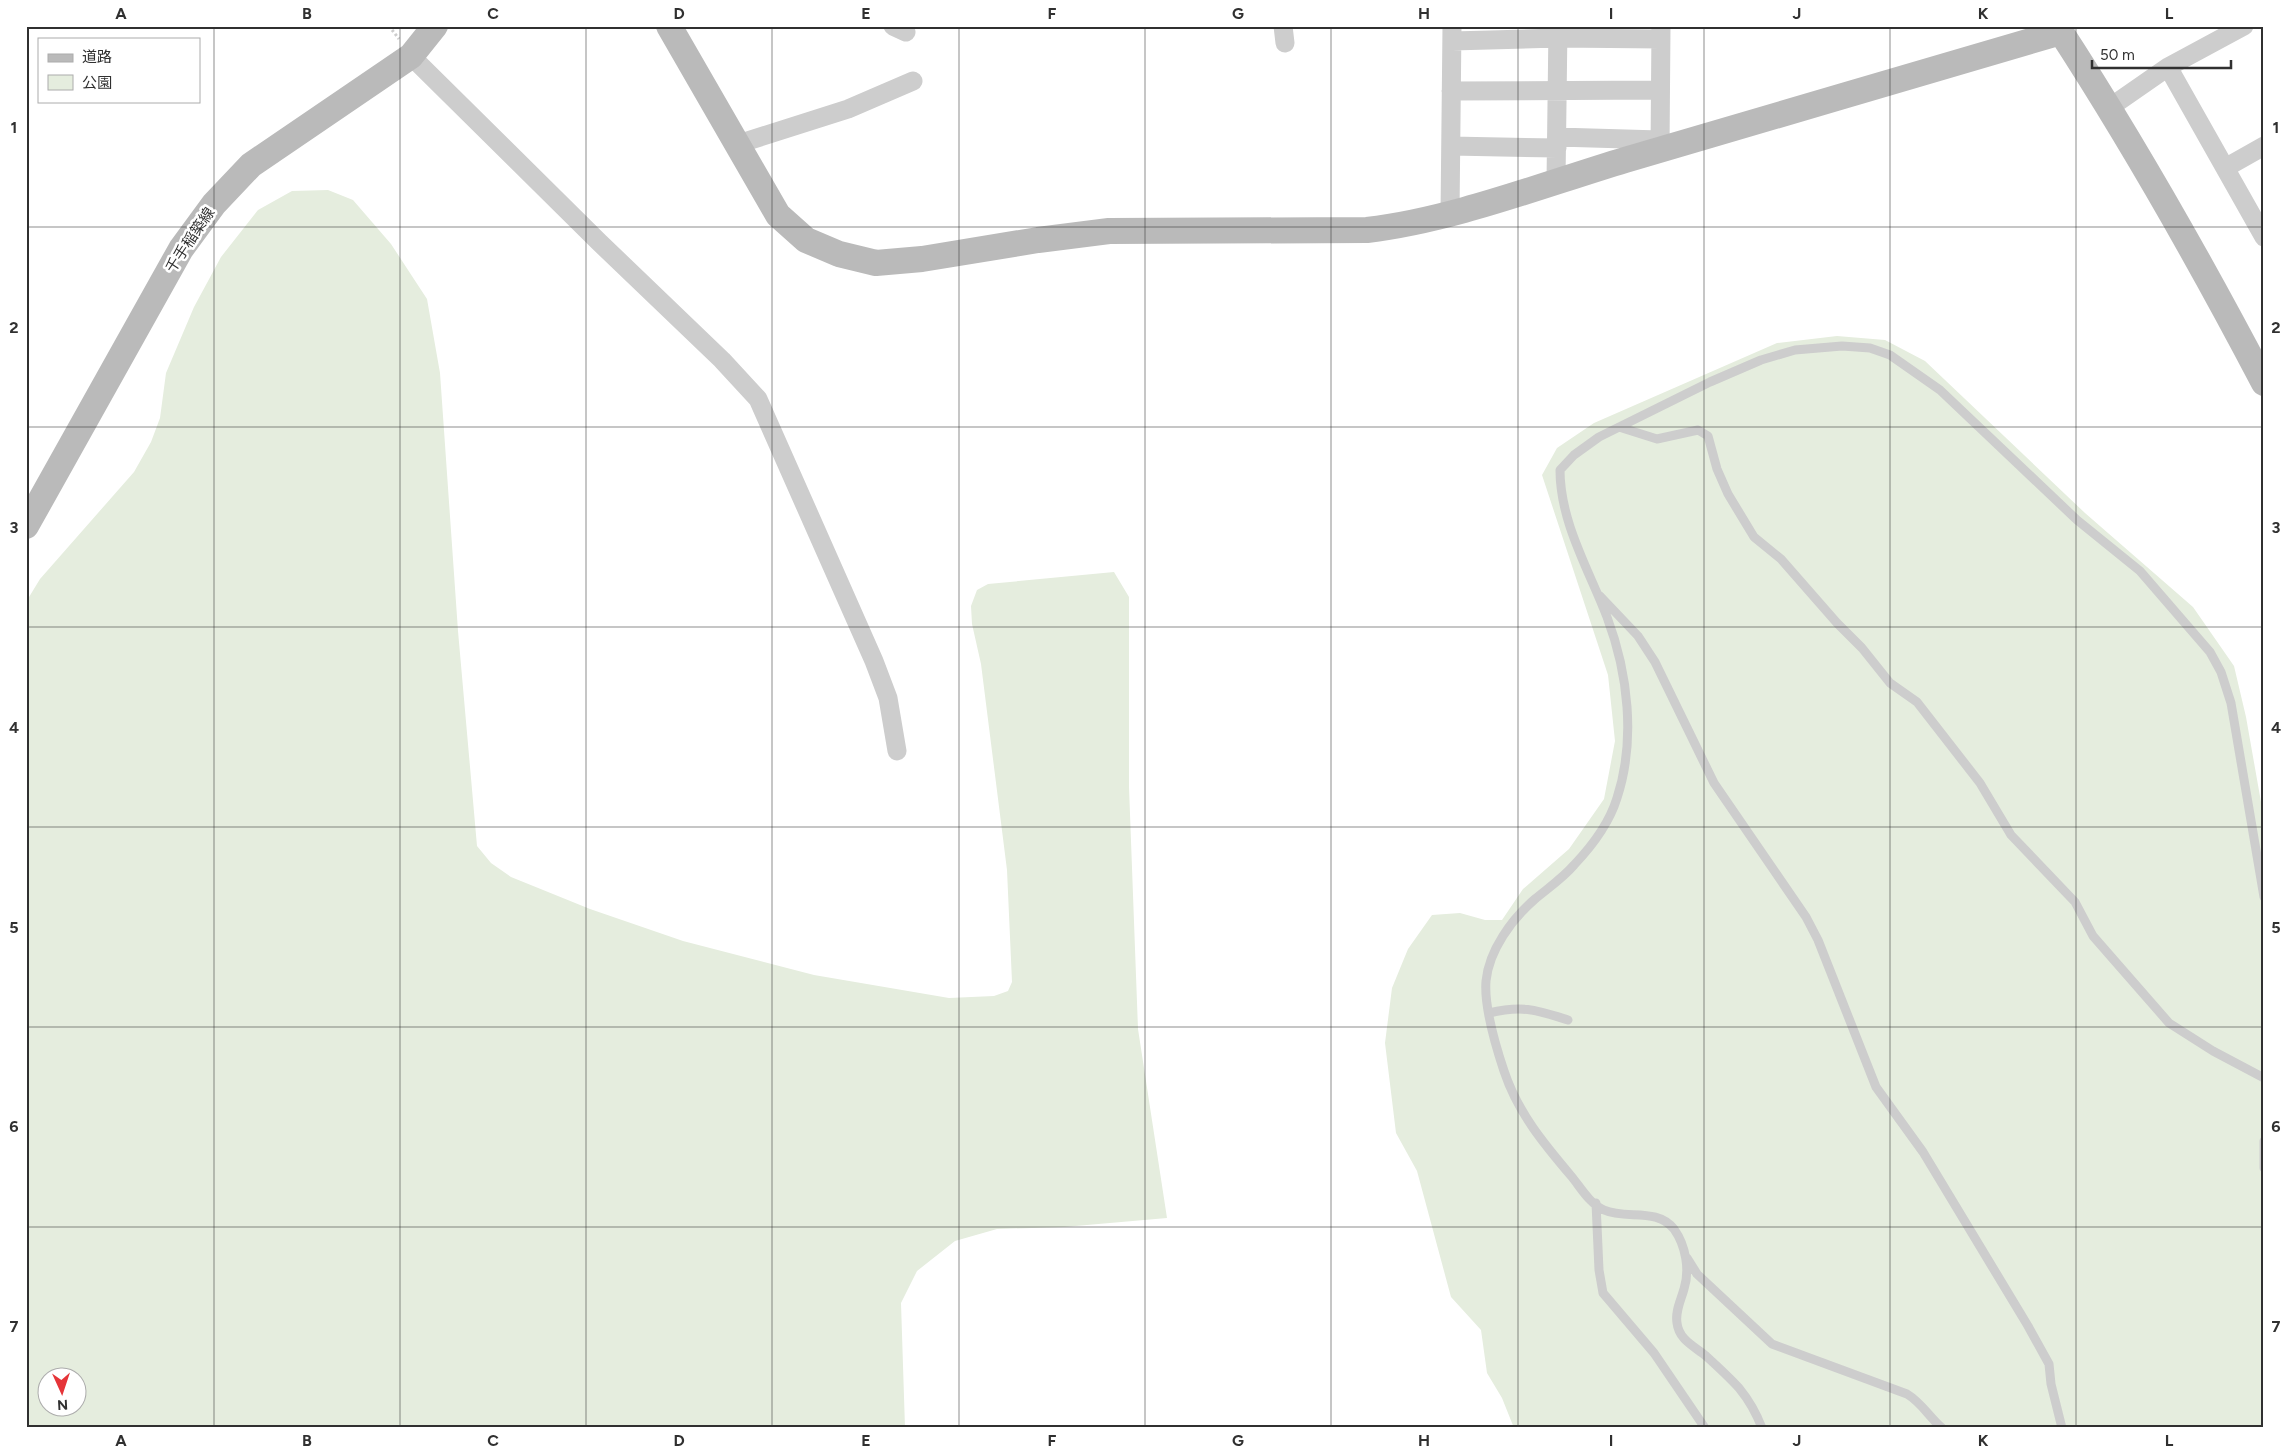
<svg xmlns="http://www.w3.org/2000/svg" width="2290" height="1454" font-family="Figtree,'Noto Sans JP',sans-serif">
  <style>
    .green { fill: #e5edde; fill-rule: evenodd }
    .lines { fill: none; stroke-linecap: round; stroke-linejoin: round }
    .path { stroke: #cdcdcd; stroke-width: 3; stroke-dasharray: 2.5 2.5; stroke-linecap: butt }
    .lane { stroke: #cdcdcd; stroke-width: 9 }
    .street { stroke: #cdcdcd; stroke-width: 19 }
    .secondary { stroke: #bababa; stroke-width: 26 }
    .grid { fill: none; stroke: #303030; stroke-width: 1; stroke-opacity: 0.55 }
    .labels { text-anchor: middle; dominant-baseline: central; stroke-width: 5; stroke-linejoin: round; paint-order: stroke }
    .street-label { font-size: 15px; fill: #303030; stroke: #fff }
    .neatline { fill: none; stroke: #303030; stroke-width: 2 }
    .grid-label { font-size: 16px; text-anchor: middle; font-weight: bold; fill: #303030 }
  </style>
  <rect width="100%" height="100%" fill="#fff"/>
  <path class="green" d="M328,190l25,10 38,44 36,55 13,74 18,258 19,215 14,17 20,14 79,32 93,32 131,34 135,23 45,-2 14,-5 4,-9 -5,-112 -26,-206 -9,-40 -1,-18 6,-16 11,-6 126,-12 15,25v190l9,242 29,189 -103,9 -67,2 -42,12 -38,30 -16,32 4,125h-879v-826l14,-23 94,-107 17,-30 9,-24 6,-45 28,-66 27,-50 37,-47 34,-19zM48,1376h30v30h-30z
    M1837,336l48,4 40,21 160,152 108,94 41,59 12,51 18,102v609h-750l-12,-30 -15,-25 -6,-43 -30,-33 -34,-126 -21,-38 -11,-90 7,-55 16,-39 24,-34 28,-2 25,7h17l21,-31 46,-40 35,-50 11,-58 -7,-66 -66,-200 15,-27 37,-25 183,-80z"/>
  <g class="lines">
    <path class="path" d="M389,26l10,13"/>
    <path class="lane" d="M1619,427l38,12 41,-9 10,6 9,33 11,25 26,43 27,22 56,64 25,25 28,35 27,19 63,81 31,52 64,67 18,34 76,87 44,28 51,27
      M1600,596l38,40 17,26 59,121 92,134 12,23 58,147 47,65 105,174 21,38 2,20 11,44
      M1489,1013c34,-8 47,-3 79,7
      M2264,1141v27
      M1596,1203l3,67 4,23 51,60 51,75
      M1687,1258l10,16 75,70 135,50c15,9 22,23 35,34
      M1762,1428c-5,-13 -14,-29 -23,-40 -10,-11 -22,-22 -33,-32 -12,-10 -27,-16 -29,-33 -2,-12 4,-23 7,-34 6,-19 2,-43 -10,-60 -17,-22 -48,-9 -70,-19 -14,-6 -23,-22 -32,-33 -28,-33 -54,-64 -68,-106 -8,-24 -20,-65 -18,-90 3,-31 26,-62 49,-82 13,-11 28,-21 39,-34 19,-20 35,-41 43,-67 19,-58 11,-125 -10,-181 -18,-47 -47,-95 -47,-147l14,-15 25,-18 111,-55 51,-22 34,-10 47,-4 28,2 20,7 50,35 137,130 63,51 70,81 11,20 10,31 33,194"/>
    <path class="street" d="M893,26l13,6
      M1283,26l2,17
      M1452,41l106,-3 103,1
      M411,56l188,186 123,118 36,39 116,262 14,37 9,53
      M2168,67l96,170
      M1451,91l209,-1
      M2109,108l59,-41 76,-41
      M1557,137l103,3
      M738,144l110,-35 65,-28
      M1451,146l106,2
      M1660,150l1,-124
      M2225,168l39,-22
      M1556,181l2,-155
      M1450,214l2,-188"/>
    <path class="secondary" d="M669,26l109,189 28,25 33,14 37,9 46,-4 116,-19 71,-9 258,-1c85,-10 175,-45 258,-70 145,-43 291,-85 436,-128
      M2057,26c75,115 143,235 207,357
      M26,526l155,-277 33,-45 37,-39 160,-109 24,-30"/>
  </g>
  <path class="grid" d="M214,26v1402M400,26v1402M586,26v1402M772,26v1402M959,26v1402M1145,26v1402M1331,26v1402M1518,26v1402M1704,26v1402M1890,26v1402M2076,26v1402M26,227h2238M26,427h2238M26,627h2238M26,827h2238M26,1027h2238M26,1227h2238"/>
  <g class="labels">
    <g class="street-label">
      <text transform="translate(190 240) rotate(-56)">千手稲築線</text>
    </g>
  </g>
  <rect width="2290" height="1454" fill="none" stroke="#ffffff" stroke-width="55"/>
  <rect x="38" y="38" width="162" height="65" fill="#ffffff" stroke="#acacac"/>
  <rect x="48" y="54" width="25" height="8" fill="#bababa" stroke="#acacac"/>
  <text x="82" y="62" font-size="15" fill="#303030">道路</text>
  <rect x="48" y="75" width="25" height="15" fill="#e5edde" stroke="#acacac"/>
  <text x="82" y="88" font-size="15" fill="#303030">公園</text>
  <g transform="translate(62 1392) rotate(177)"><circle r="24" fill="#ffffff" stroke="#acacac"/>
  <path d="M0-4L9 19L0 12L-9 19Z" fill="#e53438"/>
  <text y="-8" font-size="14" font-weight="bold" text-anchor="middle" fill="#303030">N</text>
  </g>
  <path d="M2092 60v8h139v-8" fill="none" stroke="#303030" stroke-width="2.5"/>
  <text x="2100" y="60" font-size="15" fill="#303030" stroke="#ffffff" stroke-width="4" paint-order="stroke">50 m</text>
  <rect x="28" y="28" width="2234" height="1398" class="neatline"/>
  <g class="grid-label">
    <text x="121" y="19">A</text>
    <text x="307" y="19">B</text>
    <text x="493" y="19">C</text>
    <text x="679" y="19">D</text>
    <text x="866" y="19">E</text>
    <text x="1052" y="19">F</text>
    <text x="1238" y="19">G</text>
    <text x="1424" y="19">H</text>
    <text x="1611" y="19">I</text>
    <text x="1797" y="19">J</text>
    <text x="1983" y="19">K</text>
    <text x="2169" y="19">L</text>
    <text x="14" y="133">1</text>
    <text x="2276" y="133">1</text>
    <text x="14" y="333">2</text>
    <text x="2276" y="333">2</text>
    <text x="14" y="533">3</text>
    <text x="2276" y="533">3</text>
    <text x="14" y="733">4</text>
    <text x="2276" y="733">4</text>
    <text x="14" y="933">5</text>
    <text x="2276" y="933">5</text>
    <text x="14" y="1132">6</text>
    <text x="2276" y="1132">6</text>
    <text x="14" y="1332">7</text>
    <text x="2276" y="1332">7</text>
    <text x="121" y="1446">A</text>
    <text x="307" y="1446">B</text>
    <text x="493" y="1446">C</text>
    <text x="679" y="1446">D</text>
    <text x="866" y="1446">E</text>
    <text x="1052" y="1446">F</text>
    <text x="1238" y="1446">G</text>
    <text x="1424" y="1446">H</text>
    <text x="1611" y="1446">I</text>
    <text x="1797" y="1446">J</text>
    <text x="1983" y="1446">K</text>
    <text x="2169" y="1446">L</text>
  </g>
</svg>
